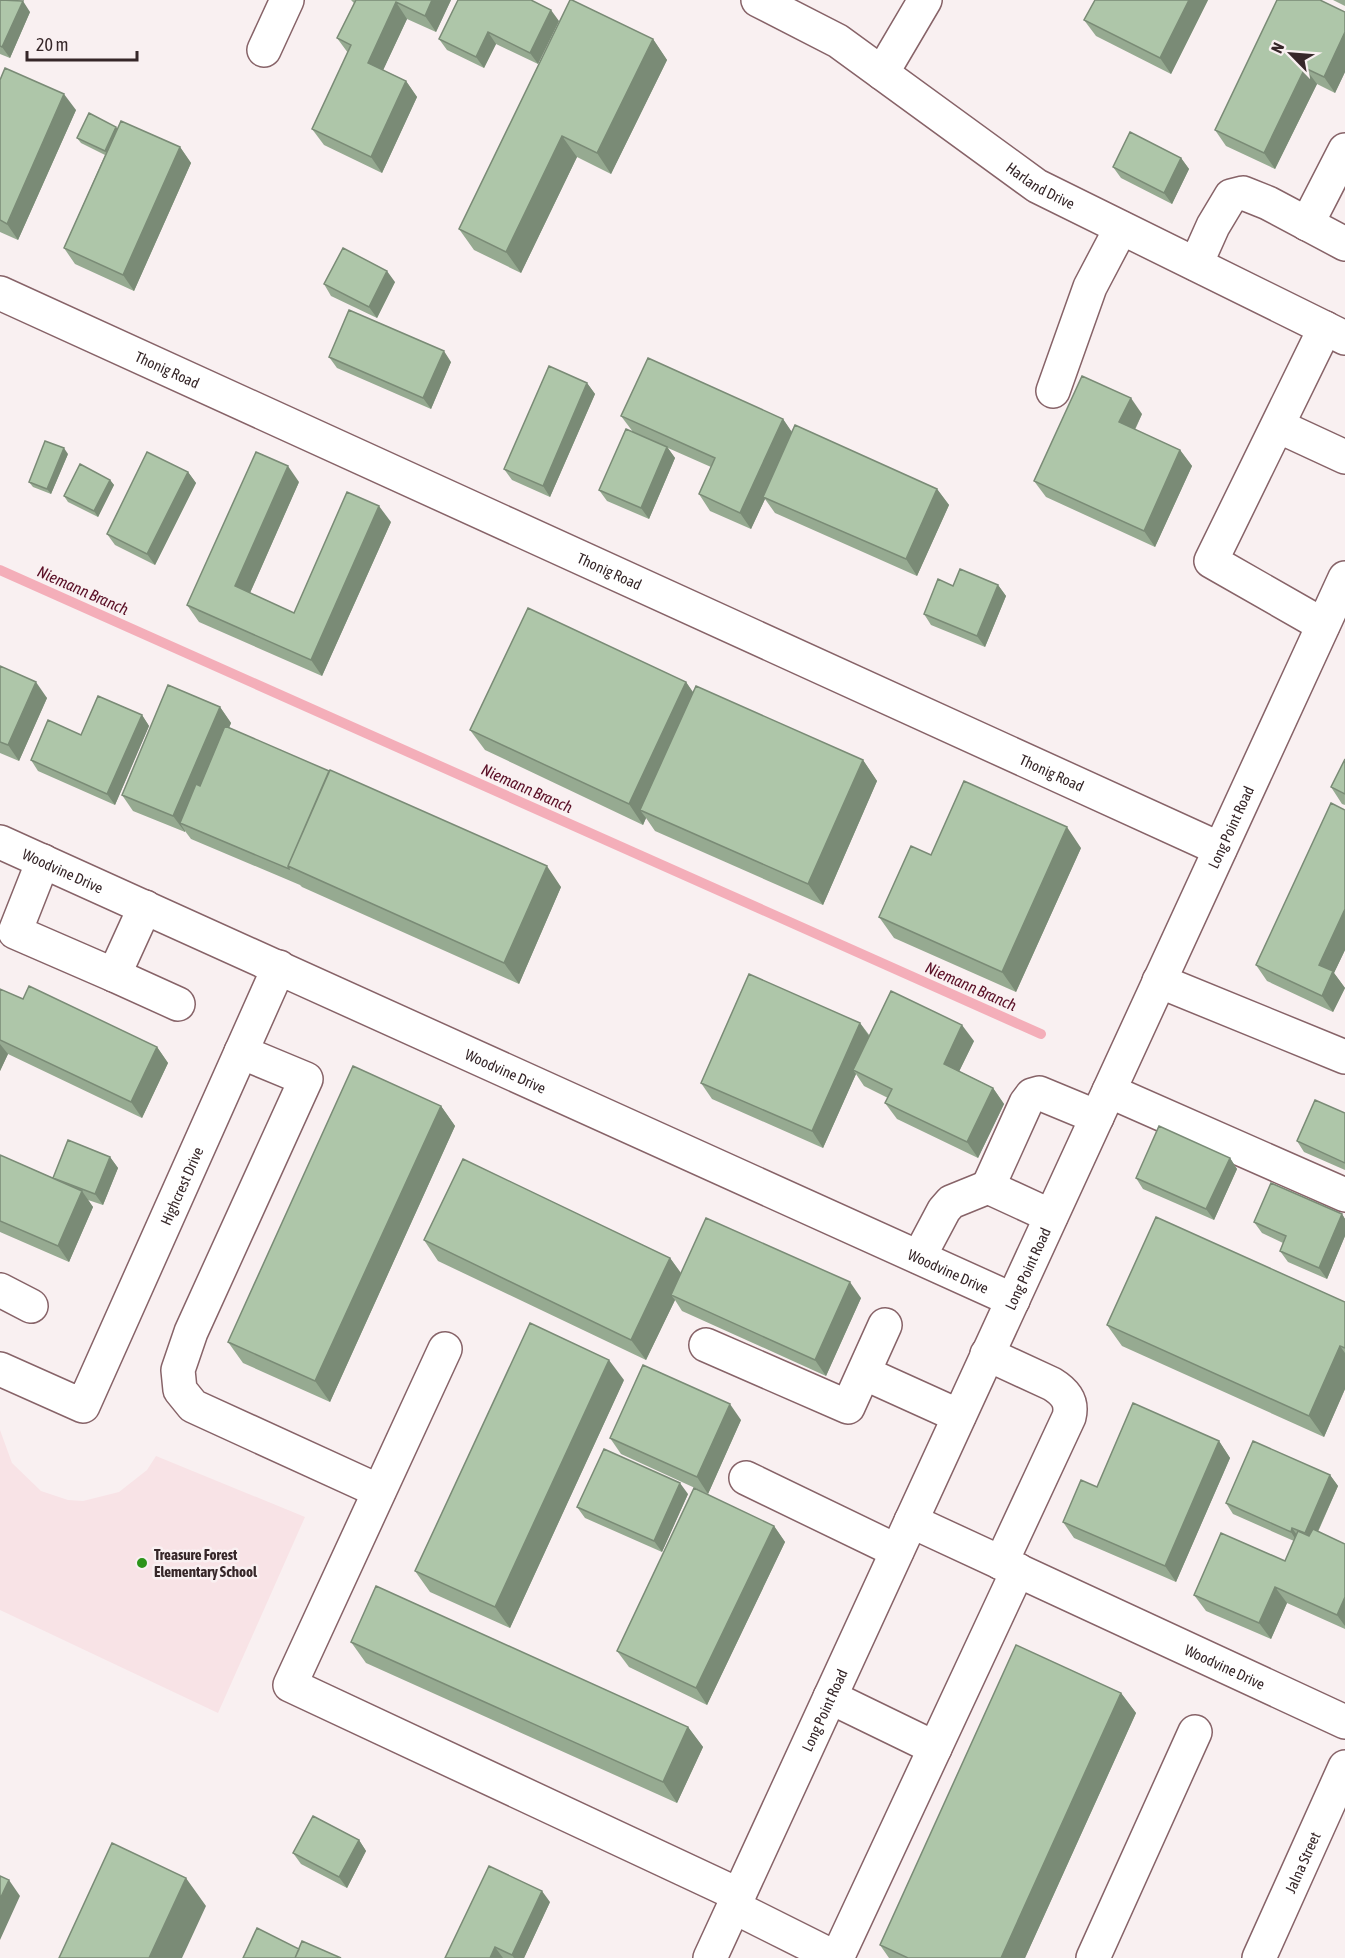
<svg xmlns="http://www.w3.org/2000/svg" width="1345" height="1958" font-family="'Asap Condensed',sans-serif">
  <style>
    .built { fill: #f8e3e6 }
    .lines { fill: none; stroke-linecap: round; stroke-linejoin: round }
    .stream { stroke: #f4aeb9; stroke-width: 10 }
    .minor-casing { stroke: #876368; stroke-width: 36 }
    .major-casing { stroke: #876368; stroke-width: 36 }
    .minor { stroke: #fff; stroke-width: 33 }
    .major { stroke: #fff; stroke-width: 33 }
    .wall { fill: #96aa91 }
    .shaded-wall { fill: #7a8b76 }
    .building { fill: #aec6a9; stroke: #7a8b76; stroke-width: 1.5 }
    .poi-dot { fill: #2c941a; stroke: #f9f0f1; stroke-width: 2 }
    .labels { text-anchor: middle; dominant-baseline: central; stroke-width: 5; stroke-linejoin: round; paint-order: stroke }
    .street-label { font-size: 15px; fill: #362729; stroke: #f9f0f1 }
    .poi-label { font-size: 15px; font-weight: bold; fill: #362729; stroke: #f9f0f1; text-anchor: start }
    .water-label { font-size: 16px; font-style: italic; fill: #5a0f26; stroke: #f9f0f1 }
  </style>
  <rect width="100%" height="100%" fill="#f9f0f1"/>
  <path class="built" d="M0,1430l12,33 29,28 27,9 15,1 36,-9 28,-22 9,-14 149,61 -87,196 -218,-103z"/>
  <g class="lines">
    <path class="stream" d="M0,570l1041,464"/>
    <g class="minor-casing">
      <g id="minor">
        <path id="s1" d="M758,0l80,41 199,145 308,152"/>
        <path d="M264,50l23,-50"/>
        <path d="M882,73l43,-73"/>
        <path d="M1307,224l38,-74"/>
        <path d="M1196,264l17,-38 18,-30 12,-3 25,10 77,41"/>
        <path id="s2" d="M0,293l1220,556"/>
        <path d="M1053,391l37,-104 31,-59"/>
        <path d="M1278,426l67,31"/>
        <path d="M1323,625l-112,-64 114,-233"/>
        <path id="s3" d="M0,842l1013,458"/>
        <path d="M43,861l-28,71 99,43 31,-68"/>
        <path d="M114,975l64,29"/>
        <path d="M1159,981l186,76"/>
        <path d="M241,1052l65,27 -115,253 -13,38 2,20 13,16 186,85"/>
        <path d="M1109,1091l236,104"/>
        <path d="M1051,1216l-63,-29 38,-84 6,-8 7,-2 58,24"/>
        <path d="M919,1257l25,-47 7,-8 37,-15"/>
        <path d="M0,1290l31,16"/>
        <path d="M706,1345l142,62 37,-82"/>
        <path d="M445,1349l-155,336 449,210"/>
        <path d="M987,1354l65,30c13,8 21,17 17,33l-68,146"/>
        <path id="s4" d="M0,1369l83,37 196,-439"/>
        <path d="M864,1373l95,43"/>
        <path d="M746,1478l151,73"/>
        <path id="s5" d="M911,1521l434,201"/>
        <path d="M830,1697l105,51"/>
        <path d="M734,1907l102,51"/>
        <path d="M837,1958l181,-388"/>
        <path d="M1093,1958l102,-226"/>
        <path id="s6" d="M1259,1958l86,-191"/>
      </g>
    </g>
    <g class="major-casing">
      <g id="major">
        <path id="s7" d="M710,1958l635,-1380"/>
      </g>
    </g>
    <use href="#minor" class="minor"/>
    <use href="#major" class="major"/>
  </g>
  <path class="wall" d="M0,0l30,12 -20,46 -10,-4z
    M351,0h100l-15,32 -29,-13 -24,51 23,11 11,16 -35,76 -58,-28 -12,-16 36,-76 -11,-15 17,-35z
    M1208,0l-37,74 -75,-38 -12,-16z
    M1333,0h12v6z
    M1345,12v60l-10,21 -18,-9 -42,85 -49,-23 -11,-16z
    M559,21l-21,43 -42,-20 -12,24 -37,-18 -8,-11z
    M653,39l14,21 -56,114 -34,-17 -56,116 -47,-23 -15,-21z
    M0,80l76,30 -58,130 -18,-8z
    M118,128l62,19 11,16 -57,128 -59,-27 -11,-16 41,-93 -24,-12 -4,-5z
    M1181,158l8,11 -17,35 -51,-26 -8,-11z
    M395,282l-18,36 -46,-22 -7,-12z
    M329,357l122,5 -20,47 -94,-41z
    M587,383l8,11 -45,103 -38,-17 -8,-11z
    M1142,414l-7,16 45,20 12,16 -37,81 -109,-50 -12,-16z
    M621,416l162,3 9,14 145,56 12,16 -32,71 -142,-63 -10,-14 -14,30 -41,-18 -11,-17 12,-27 -43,-19 7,10 -26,61 -42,-18 -8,-11 34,-58z
    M68,454l-17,40 -18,-7 -4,-5z
    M188,472l8,11 -41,82 -40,-20 -8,-11z
    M110,480l4,5 -16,32 -30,-15 -4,-6z
    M299,482l-49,111 44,20 97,-91 -69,154 -123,-54 -12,-17z
    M998,585l8,11 -21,51 -54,-22 -7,-11 29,-28z
    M0,666l47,32 -28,63 -19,-8z
    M686,682l7,10 170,68 14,21 -54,124 -168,-74 -9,-13 -3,7 -158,-75 -15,-20z
    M220,707l11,16 -2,5 332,159 -42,97 -217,-97 -2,-2 -109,-46 -6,-8v1l-52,-21 -11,-16z
    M142,715l7,11 -34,79 -77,-34 -7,-11 50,-25z
    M1345,759v46l-3,-1 -11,-17z
    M1345,810v140l-11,23 11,15 -12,24 -66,-31 -11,-16z
    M1081,848l-65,144 -122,-54 -15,-21z
    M0,989l23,10 134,48 11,16 -26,55 -134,-64 -8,17z
    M860,1023l10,13 104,5 -15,30 34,17 11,16 -26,54 -81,-39 -12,-16 3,-5 -24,-12 -8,-12 -33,74 -111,-49 -11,-16z
    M441,1106l14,20 -125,276 -87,-39 -15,-21z
    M1345,1113v57l-41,-18 -7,-11z
    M0,1155l53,23 57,-21 8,11 -15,37 -15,-5 5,7 -24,55 -69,-30z
    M1230,1158l7,11 -23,51 -71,-31 -7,-11z
    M1342,1214l3,5v17l-18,43 -39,-17 -8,-11 3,-8 -21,-10 -8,-11z
    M424,1240l246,18 11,15 180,25 -35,78 -144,-65 -7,-11 -29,60 -208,-99z
    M1345,1302v87l-21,48 -202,-91 -15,-21z
    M624,1380l-114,248 -80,-36 -15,-21z
    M741,1420l-33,74 -87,-40 -11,-16z
    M1219,1441l11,17 -54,124 -102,-44 -11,-16z
    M1330,1475l8,11 -20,46 27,12v85l-58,-26 -16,36 -65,-28 -12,-16 91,-34 9,-20 -61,-27 -7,-11z
    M688,1494l-26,58 -77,-34 -8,-11z
    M774,1526l11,16 -78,163 -78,-38 -12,-16z
    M351,1642l337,85 15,20 -26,56 -311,-140z
    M1121,1693l15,20 -111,245h-136l-9,-13z
    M359,1840l7,11 -19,37 -46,-24 -8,-11z
    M550,1902l-26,56h-79z"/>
  <path class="shaded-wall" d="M432,0h19l-15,32 -11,-16z
    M1189,0h19l-37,74 -11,-16z
    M23,1l7,11 -20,46 -8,-11z
    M396,2l11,17 -28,60 -11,-16z
    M551,10l8,11 -21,43 -8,-11z
    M488,32l8,12 -12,24 -8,-11z
    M1345,32v40l-10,21 -11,-16z
    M653,39l14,21 -56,114 -14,-21z
    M1305,68l12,16 -42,85 -11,-16z
    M406,81l11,16 -35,76 -11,-16z
    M64,94l12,16 -58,130 -11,-16z
    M116,127l4,5 -11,25 -4,-6z
    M562,136l15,21 -56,116 -15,-21z
    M180,147l11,16 -57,128 -11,-16z
    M1181,158l8,11 -17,35 -8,-11z
    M387,271l8,11 -18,36 -8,-11z
    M444,351l7,11 -20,47 -8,-11z
    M587,383l8,11 -45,103 -7,-11z
    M1131,398l11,16 -12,25 -11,-17z
    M783,419l11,16 -31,62 2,2 -14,30 -11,-16z
    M667,447l8,11 -26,61 -8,-11z
    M64,448l4,6 -17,40 -4,-5z
    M1180,450l12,16 -37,81 -11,-16z
    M288,466l11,16 -53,120 -11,-16z
    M188,472l8,11 -41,82 -8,-11z
    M110,480l4,5 -16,32 -4,-6z
    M937,489l12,16 -32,71 -11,-17z
    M379,506l12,16 -69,154 -11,-16z
    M998,585l8,11 -21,51 -8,-11z
    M36,682l11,16 -28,63 -11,-16z
    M686,682l14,21 -60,107 6,8 -3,7 -14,-21z
    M220,707l11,16 -44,103 -7,-3 5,8v1l-12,-16z
    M142,715l7,11 -34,79 -8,-11z
    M863,760l14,21 -54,124 -15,-21z
    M1067,827l14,21 -65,144 -14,-20z
    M547,866l14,21 -42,97 -15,-21z
    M1345,909v41l-11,23 11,15 -12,24 -11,-16 -3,-31z
    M860,1023l11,16 -18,31 3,4 -33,74 -11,-17z
    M962,1025l12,16 -19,39 -11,-16z
    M0,1044l8,10 -8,17z
    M157,1047l11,16 -26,55 -11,-16z
    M993,1088l11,16 -26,54 -11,-16z
    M441,1106l14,20 -125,276 -15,-21z
    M110,1157l8,11 -15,37 -8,-11z
    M1230,1158l7,11 -23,51 -8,-11z
    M82,1191l11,16 -24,55 -11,-16z
    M1342,1214l3,5v17l-18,43 -8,-11z
    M670,1258l15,21 -14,16 4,5 -29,60 -15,-20z
    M850,1282l11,16 -35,78 -11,-16z
    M1340,1346l5,7v36l-21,48 -15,-21z
    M609,1360l15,20 -114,248 -15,-21z
    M730,1404l11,16 -33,74 -11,-17z
    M1219,1441l11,17 -54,124 -11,-16z
    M1330,1475l8,11 -26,58 -7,-11z
    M680,1483l8,11 -26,58 -8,-11z
    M774,1526l11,16 -78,163 -11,-17z
    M1292,1528l8,11 -2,4 -7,-11z
    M1275,1587l12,16 -16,36 -12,-16z
    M1345,1597v29l-8,-11z
    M1121,1693l15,20 -111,245h-24z
    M688,1727l15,20 -26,56 -14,-21z
    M359,1840l7,11 -19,37 -8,-11z
    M186,1878l20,28 -24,52h-33z
    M9,1880l11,16 -20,44v-41z
    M542,1891l8,11 -26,56h-10l-2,-3z
    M495,1947l8,11h-13z"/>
  <path class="building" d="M0,0l23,1 -21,46 -2,-1z
    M356,0h76l-7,16 -29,-14 -28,61 38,18 -35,76 -59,-28 39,-84 -14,-7z
    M458,0h73l20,10 -21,43 -42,-21 -12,25 -37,-18z
    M570,0h2l81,39 -56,114 -35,-17 -56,116 -47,-23z
    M1095,0h94l-29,58 -76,-38z
    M1277,0h43l25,12v20l-21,45 -19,-9 -41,85 -49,-23z
    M5,68l59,26 -57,130 -7,-4v-140z
    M89,113l27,14 -11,24 -28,-13z
    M121,121l59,26 -57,128 -59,-27z
    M1130,132l51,26 -17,35 -51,-26z
    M343,248l44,23 -18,36 -45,-23z
    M349,310l95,41 -21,47 -94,-41z
    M648,358l135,61 -43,94 -41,-19 16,-36 -94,-42z
    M549,366l38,17 -44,103 -39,-17z
    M1082,376l49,22 -12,24 61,28 -36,81 -110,-50z
    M795,425l142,64 -31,70 -143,-62z
    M626,429l41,18 -26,61 -42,-18z
    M45,441l19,7 -17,41 -18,-7z
    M147,452l41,20 -41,82 -40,-20z
    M256,452l32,14 -53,120 59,27 53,-121 32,14 -68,154 -124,-55z
    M80,464l30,16 -16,31 -30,-15z
    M960,569l38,16 -21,51 -53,-22 14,-35 15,7z
    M528,608l158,74 -57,122 -159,-74z
    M0,666l36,16 -28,63 -8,-3z
    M168,685l52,22 -47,109 -51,-21z
    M696,686l167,74 -55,124 -168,-74z
    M98,696l44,19 -35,79 -76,-34 17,-40 33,15z
    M225,726l104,45 -41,95 1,3 -109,-46 16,-39 4,2z
    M1345,759v35l-14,-7z
    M330,770l217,96 -43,97 -216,-97z
    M964,781l103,46 -65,145 -123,-55 32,-71 20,9z
    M1331,803l14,7v99l-26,56 14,6 -11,25 -66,-31z
    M749,974l111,49 -48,108 -111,-48z
    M29,986l128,61 -26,55 -131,-62v-51l23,10z
    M891,991l71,34 -18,39 49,24 -26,54 -82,-39 7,-14 -39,-19z
    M353,1066l88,40 -126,275 -87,-39z
    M1315,1100l30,13v50l-48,-22z
    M1159,1126l71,32 -24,51 -70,-31z
    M68,1140l42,17 -15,37 -42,-16z
    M0,1155l82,36 -24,55 -58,-25z
    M463,1159l207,99 -39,82 -207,-100z
    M1271,1183l71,31 -23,54 -39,-17 6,-15 -32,-14z
    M1156,1217l189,85v46l-5,-2 -31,70 -202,-91z
    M706,1218l144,64 -35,78 -144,-65z
    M530,1323l79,37 -114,247 -80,-36z
    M643,1365l87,39 -33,73 -87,-39z
    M1133,1403l86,38 -54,125 -102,-44 18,-42 16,7z
    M1253,1441l77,34 -25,58 -13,-5 -1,4 -65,-29z
    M604,1449l76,34 -26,58 -77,-34z
    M694,1488l80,38 -78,162 -79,-37z
    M1313,1529l32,15v53l-8,18 -62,-28 -16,36 -65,-28 27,-62 64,28 13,-30 11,5z
    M376,1586l312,141 -25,55 -312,-140z
    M1016,1645l105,48 -120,265h-93l-28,-13z
    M313,1816l46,24 -20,37 -46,-24z
    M112,1843l74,35 -37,80h-90z
    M489,1866l53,25 -30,64 -17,-8 -5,11h-45z
    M0,1876l9,4 -9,19z
    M257,1928l42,21 -4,9h-52z
    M302,1941l39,17h-46z"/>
  <circle class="poi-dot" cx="142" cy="1563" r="6"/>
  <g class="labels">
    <g class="street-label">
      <text stroke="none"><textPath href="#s1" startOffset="339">Harland Drive</textPath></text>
      <text stroke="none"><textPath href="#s2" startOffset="184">Thonig Road</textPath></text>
      <text stroke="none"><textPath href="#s2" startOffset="670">Thonig Road</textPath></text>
      <text stroke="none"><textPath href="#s2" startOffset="1156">Thonig Road</textPath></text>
      <text stroke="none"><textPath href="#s7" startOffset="1245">Long Point Road</textPath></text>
      <text stroke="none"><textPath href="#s3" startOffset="69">Woodvine Drive</textPath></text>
      <text stroke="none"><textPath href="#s3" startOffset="555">Woodvine Drive</textPath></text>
      <text stroke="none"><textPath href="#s4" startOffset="332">Highcrest Drive</textPath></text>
      <text stroke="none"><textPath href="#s7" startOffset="759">Long Point Road</textPath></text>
      <text stroke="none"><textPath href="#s3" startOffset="1041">Woodvine Drive</textPath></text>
      <text stroke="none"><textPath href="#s5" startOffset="346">Woodvine Drive</textPath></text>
      <text stroke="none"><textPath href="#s7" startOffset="273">Long Point Road</textPath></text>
      <text stroke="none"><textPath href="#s6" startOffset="105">Jalna Street</textPath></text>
    </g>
    <g class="poi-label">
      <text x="154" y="1554">Treasure Forest<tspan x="154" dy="17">Elementary School</tspan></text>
    </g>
    <g class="water-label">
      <text transform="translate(83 590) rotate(24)">Niemann Branch</text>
      <text transform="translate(527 788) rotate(24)">Niemann Branch</text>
      <text transform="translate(971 986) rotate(24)">Niemann Branch</text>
    </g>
  </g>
  <g transform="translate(1291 54) rotate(295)" stroke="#f9f0f1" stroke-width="4.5" paint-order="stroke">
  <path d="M0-4.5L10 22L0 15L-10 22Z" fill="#362729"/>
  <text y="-9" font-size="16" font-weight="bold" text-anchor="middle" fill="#362729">N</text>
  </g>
  <path d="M27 51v9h110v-9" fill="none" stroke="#362729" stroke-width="3"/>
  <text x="36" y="51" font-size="18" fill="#362729" stroke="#f9f0f1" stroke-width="4.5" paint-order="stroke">20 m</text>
</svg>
